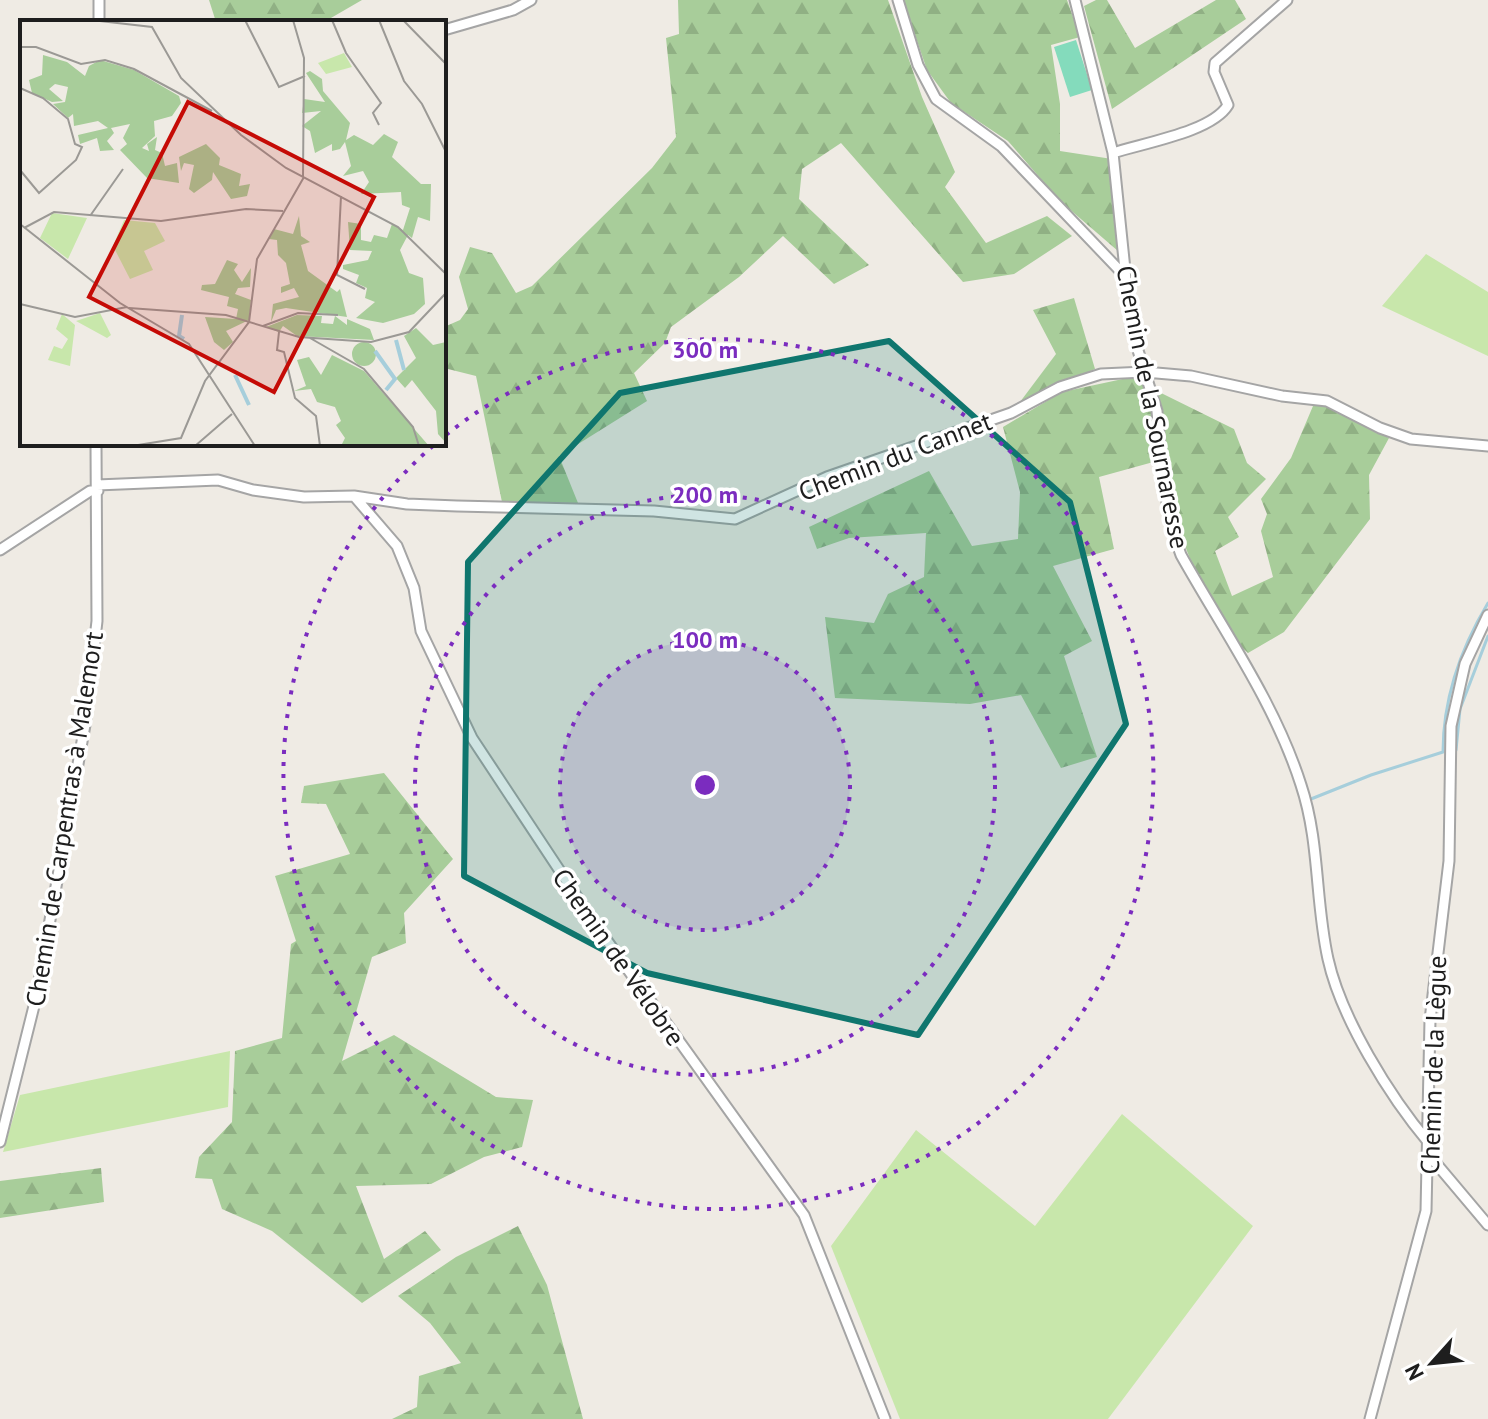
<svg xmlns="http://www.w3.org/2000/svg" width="1488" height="1419" font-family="'PT Sans',sans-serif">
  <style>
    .grass { fill: #c8e7ab }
    .forest { fill: url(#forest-firs) }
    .pitch { fill: #84dbbc }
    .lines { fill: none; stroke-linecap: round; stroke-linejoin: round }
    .stream { stroke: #a6cedb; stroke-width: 3 }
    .minor-casing { stroke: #a5a5a5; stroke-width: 13 }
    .minor { stroke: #fff; stroke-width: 9 }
    .marked { fill: #0f766e; fill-opacity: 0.2; stroke: #0f766e; stroke-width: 6; stroke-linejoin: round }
    .ring { fill: none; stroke: #7b2cbf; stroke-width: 4; stroke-dasharray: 4 8 }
    .labels { text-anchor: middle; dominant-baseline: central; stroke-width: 7; stroke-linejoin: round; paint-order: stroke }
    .street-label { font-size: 26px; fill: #1e1e1e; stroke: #fff }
    .inset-river { fill: none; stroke: #a6cedb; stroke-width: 4 }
    .inset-road { fill: none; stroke: #9b9995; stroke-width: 2 }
    .view { fill: #c50b06; fill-opacity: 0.15; stroke: #c50b06; stroke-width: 4 }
    .inset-edge { fill: none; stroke: #1e1e1e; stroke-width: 4 }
    .centre { fill: #7b2cbf; stroke: #fff; stroke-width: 4 }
    .ring-label { font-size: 24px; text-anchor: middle; font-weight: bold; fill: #7b2cbf; stroke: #fff; stroke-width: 7; stroke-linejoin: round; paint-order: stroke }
  </style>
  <defs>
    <pattern id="forest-firs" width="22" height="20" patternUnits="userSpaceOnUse" patternTransform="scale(2)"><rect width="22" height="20" fill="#a8cd9a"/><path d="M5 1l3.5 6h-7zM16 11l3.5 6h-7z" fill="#90b084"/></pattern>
  </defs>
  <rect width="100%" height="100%" fill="#efebe4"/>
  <path class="grass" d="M1426,254l62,38v64l-106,-50z
    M230,1051l-2,56 -225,45 17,-57z
    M1122,1114l131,112 -145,193h-208l-69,-173 85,-116 119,96z"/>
  <path class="forest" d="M209,0h153l-38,22h-108z
    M678,0h210l34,97 33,75 -10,15 41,56 61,-27 25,20 -58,38 -51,8 -122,-139 -39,26 -3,30 70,66 -35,19 -51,-48 -44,41 -68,50 -6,16 -31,30 13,28 -88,55 19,47 -76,-1 -26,-126 -32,-8v-41l16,-7 8,-11 -9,-32 11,-30 22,6 24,40 16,-7 120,-118 24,-31 -10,-99 13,-4z
    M903,0h164l13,37 -29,8 9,59v47l52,8 6,92 -58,-50 -52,-60 -57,-38 -24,-33z
    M1096,0h11l28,48 81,-48h19l11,19 -134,90 -28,-103z
    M1074,298l21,71 -75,33 36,-48 -23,-44z
    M1132,377l16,11 10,48 -1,25 -58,16 15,72 -61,17 39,75 -28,15 33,101 -36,11 -40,-73 -51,9 -135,-6 -10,-81 49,6 14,-29 36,-17 2,-44 -77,5 -32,11 -8,-22 120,-56 43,75 46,-7 2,-47 -17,-65 59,-35z
    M1155,390l79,39 13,34 19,16 -38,38 11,20 -24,14 17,45 41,-19 -12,-46 6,-17 -6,-15 30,-41 22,-52h12l64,32 -20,37 1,44 -86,113 -36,21c-19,-16 -28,-35 -39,-55 -40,-73 -44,-128 -54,-208z
    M384,773l69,86 -49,54 2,30 -34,14 -30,104 52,-26 102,62 37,3 -11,47 -38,10 -53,27 -75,2 28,73 41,-28 16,19 -79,53 -90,-72 -50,-22 -10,-30 -17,-1 4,-21 33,-35 3,-71 47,-13 9,-94 5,-3 -21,-65 75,-22 -24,-50 -25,-1 3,-17z
    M101,1168l3,34 -104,16v-37z
    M518,1226l29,59 36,134h-191l25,-12 2,-31 42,-13 -31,-40 -32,-27 58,-39z"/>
  <path class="pitch" d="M1076,40l16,50 -22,7 -16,-50z"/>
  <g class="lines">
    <path class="stream" d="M1456,750l4,-41 28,-73
      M1311,799l60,-24 72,-23c0,-52 18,-104 45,-149"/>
    <g class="minor-casing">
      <path id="minor" d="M898,0l20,65 18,34 65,47 123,129
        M1075,0l38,153 18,175 26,83 6,69 9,50 9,25c42,75 94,148 120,230 19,57 14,116 27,174 13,59 62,138 101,184
        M99,22v-22
        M444,30l69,-20 18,-10
        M1113,153c30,-10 99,-21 115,-48l-14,-33 1,-9 72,-63
        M97,485l121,-5 35,10 51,7 50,-1 53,8 50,2 197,5 81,8 92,-42 184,-64 49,-26 41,-13 44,-2 46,4 91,20 45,5 53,27 31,11 77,7
        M354,496l43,50 17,42 7,43 51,107 121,183 211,294 81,204
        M0,550l90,-59h8
        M0,1142l36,-144 49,-273 12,-104 -1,-177
        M1429,1155l59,70
        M1370,1419l56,-208 4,-191 19,-159 2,-135 14,-62 23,-49"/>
    </g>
    <use href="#minor" class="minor"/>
  </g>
  <path class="marked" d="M889,341l181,161 56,222 -208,311 -271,-62 -183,-97 4,-314 152,-169z"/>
  <circle cx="705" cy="785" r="145" fill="#7b2cbf" fill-opacity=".12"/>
  <g class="ring">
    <circle cx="705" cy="785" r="145"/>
    <circle cx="705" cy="785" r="290"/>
    <path d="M446 435A435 435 0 1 1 434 445"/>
  </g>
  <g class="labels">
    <g class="street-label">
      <text transform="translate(1153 407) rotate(79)">Chemin de la Sournaresse</text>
      <text transform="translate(895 456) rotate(-21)">Chemin du Cannet</text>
      <text transform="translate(64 819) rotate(-81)">Chemin de Carpentras à Malemort</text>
      <text transform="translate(619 957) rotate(55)">Chemin de Vélobre</text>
      <text transform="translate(1433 1065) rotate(-88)">Chemin de la Lègue</text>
    </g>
  </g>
  <g transform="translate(20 20)">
    <rect width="426" height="426" fill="#efebe4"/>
    <path d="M324,33l8,14 -26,7 -8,-11zM32,193l35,5 -19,41 -28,-21zM104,200l31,3 10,18 -21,10 9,19 -23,9 -17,-33zM80,293l11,22 -4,3 -31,-17zM42,294l13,11 -5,41 -22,-6 6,-14 8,3 6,-10 -12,-10z" fill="#c8e7ab"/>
    <path d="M23,35l24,7 18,14 4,-10 11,-6 34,10 45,26 2,7 -9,13 -18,5 1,15 -13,12 7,3 -2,-7 10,-7 -2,13 7,3 3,13 12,-3 2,20 -32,-5 -27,-28 7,-6 -4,-6 7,-14 -19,4 3,5 -7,8 7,9 -14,1 -3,-13 -17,6 -2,-9 30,-7 -10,-7 -24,5 -1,-12 -5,4 -15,-14 12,-2 3,-15 -13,-3 -6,5 14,12 -11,1 -20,-9 -3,-13 13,-5zM290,51l12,8 1,12 27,32 -4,17 8,-5 19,10 11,-11 14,8 -6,15 29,27h10l-1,37 -12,-4 -6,21 -4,-3 -8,15 9,23 14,5 2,26 -11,10 -31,9 -27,-5 19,-16 -10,-4 2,-10 -11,-5 3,-8 -16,-6v-4l25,-5 4,-9 -22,-1 -2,-28 13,2v16l10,2 3,-7 13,3 5,-14 11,6 7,-22 -8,-3 -1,-13 -40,2 8,-12 -6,-11 -20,5 8,-10 -6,-24 -5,7 -8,2v-7l-17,9 -5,-22 -8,-5 19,-15 -19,2 2,-14 21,3 -19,-29zM186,124l14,14 -1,7 22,9 -2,12 11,-2 -3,12 -16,3 -18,-27 -1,8 -18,13 -5,-4 5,-24 -10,-2 -3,8 -2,-14zM279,196l2,20 9,6 -9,3 7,26 29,21 3,-3 7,28 -61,-9 -10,2 -5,12 2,-18 26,-7 -5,-9 -13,5v-6l9,-3 -4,-21 -8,-8 -1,-15 -8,-1 5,-10 19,5zM207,240l11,4 -4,6 8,12 9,-14 -1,19 -12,1 -3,6 16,6 -2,20 -23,11 7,11 -9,8 -10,-8 -9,-25 31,2 2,-10 -11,-3 2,-9 -28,-7 1,-5 13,-1zM277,295l25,1 -1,7 12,1 2,-8 12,9v-6l23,10 4,11 -77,-4 -14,-10 -4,6 -13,-5zM396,308l17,17 13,-3v101l-8,-9 -2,-23 -24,-31 -7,8 -9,-10 20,-20 -12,-22zM332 334a12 12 0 1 1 24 0a12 12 0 1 1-24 0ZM312,335l32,16 65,75h-88l4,-8 -9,-13 5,-4 -6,-14 -18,-5 -6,-13 -17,2 12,-5 -9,-26 12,-3 12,18z" fill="#a8cd9a"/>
    <path class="inset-river" d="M162,295l-3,21 5,3M376,320l8,30M355,331l20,28 -9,11M215,355l14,30"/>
    <path class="inset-road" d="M71,0l61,7 29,51 60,57 45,33 112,59 48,47M225,0l34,67 26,-11M273,0l11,38 -1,119M312,0l14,33 35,50 -8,10 6,12M359,0l25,61 18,23 24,48M383,0l43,44M0,27h16l45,17 24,-4 29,9 78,42M0,68l23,10 25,21 7,25 7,3 -6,13 -37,33 -19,-23M321,176l-4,79 28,14M70,196l33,-47M0,204l100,79 69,41 66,102M4,208l30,-16 107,9 85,-12 37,2M0,284l55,13 52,-10M109,288l97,7 73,22 72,5 38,-10 37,-39M243,306l35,-13 40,2M259,312l-2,18 7,2 11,46 21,18 4,30M290,318l54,31 49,58 6,19M112,426l49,-8 24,-57 44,-59 8,-63 47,-82M175,426l37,-32"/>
    <path class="view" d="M168,82l186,95 -100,195 -185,-95z"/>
    <rect width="426" height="426" class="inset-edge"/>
  </g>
  <circle cx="705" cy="785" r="12" class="centre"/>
  <g class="ring-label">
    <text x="705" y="358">300 m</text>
    <text x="705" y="503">200 m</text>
    <text x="705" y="648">100 m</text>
  </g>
  <g transform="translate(1432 1363) rotate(243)" stroke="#ffffff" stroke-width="6" paint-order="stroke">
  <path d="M0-6L14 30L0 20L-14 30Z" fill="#1e1e1e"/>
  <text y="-12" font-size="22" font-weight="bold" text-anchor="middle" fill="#1e1e1e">N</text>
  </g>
</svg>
